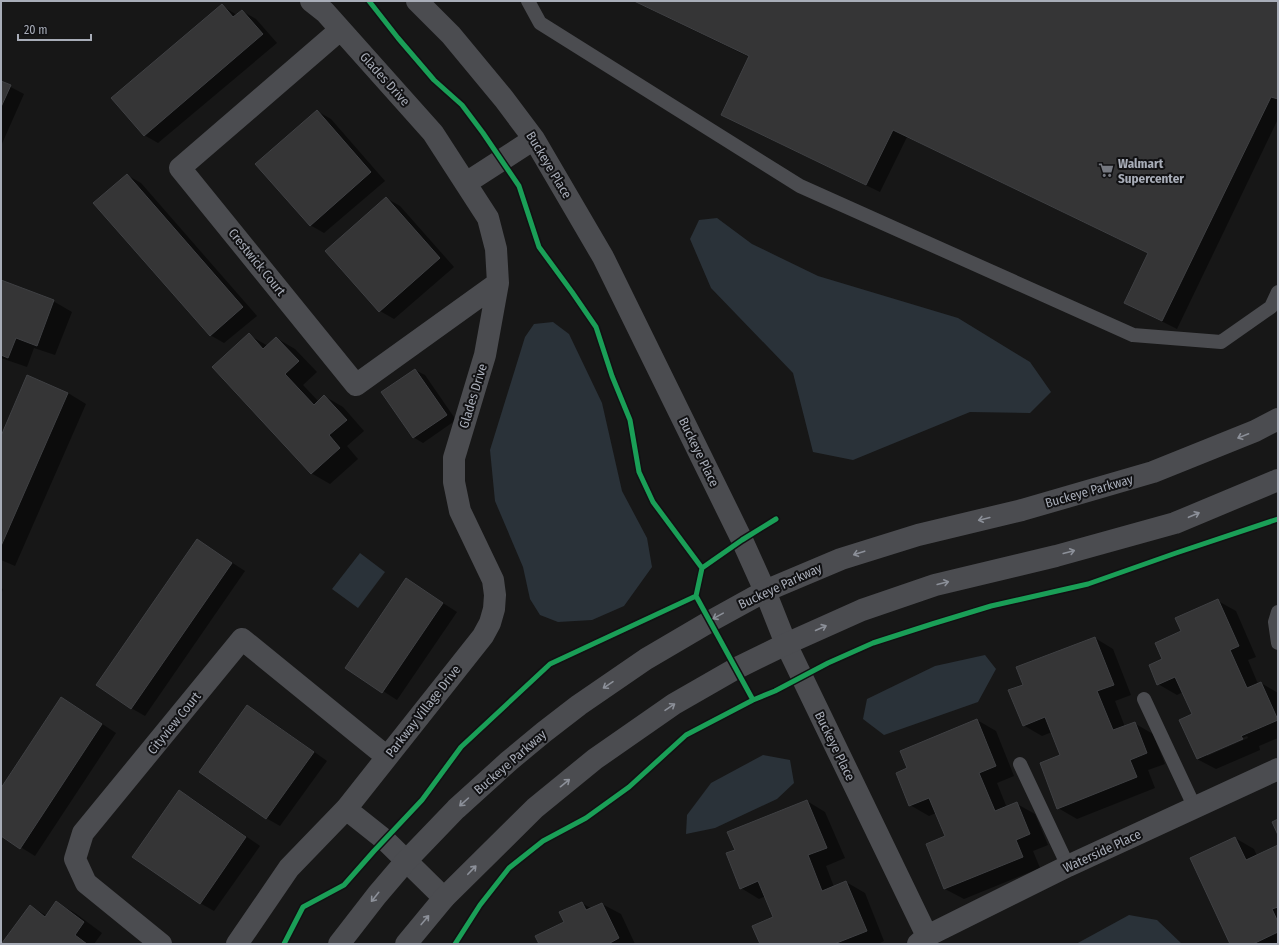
<svg xmlns="http://www.w3.org/2000/svg" width="1279" height="945" font-family="'Fira Sans Condensed',sans-serif">
  <style>
    .water { fill: #2a3239 }
    .shadow { fill: #0007; fill-rule: evenodd }
    .building { fill: #353536; stroke: #3f4043 }
    .lines { fill: none; stroke-linecap: round; stroke-linejoin: round }
    .service { stroke: #4b4c50; stroke-width: 14 }
    .minor { stroke: #4b4c50; stroke-width: 22 }
    .tertiary { stroke: #4b4c50; stroke-width: 22 }
    .cycleway-casing { stroke: #111113; stroke-width: 8 }
    .cycleway { stroke: #1a9f57; stroke-width: 5 }
    .oneway { stroke: #8c9099 }
    .labels { text-anchor: middle; dominant-baseline: central; stroke-width: 4; stroke-linejoin: round; paint-order: stroke }
    .street-label { font-size: 13px; fill: #a8adb8; stroke: #111113 }
    .poi-label { font-size: 13px; font-weight: bold; fill: #a8adb8; stroke: #111113; text-anchor: start }
  </style>
  <rect width="100%" height="100%" fill="#171717"/>
  <path class="water" d="M717,218l35,26 66,32 140,42 72,44 21,30 -21,21 -60,-1 -117,48 -40,-8 -20,-79 -82,-85 -21,-49 9,-19z
    M553,322l16,12 33,69 20,88 25,47 5,29 -28,39 -32,14 -34,2 -18,-7 -10,-16 -7,-32 -28,-66 -5,-51 35,-113 9,-13z
    M360,553l25,19 -27,36 -26,-19z
    M985,655l11,14 -18,33 -94,33 -21,-16 4,-20 68,-33z
    M763,755l27,5 4,23 -17,16 -62,29 -29,6 1,-19 24,-32z
    M1129,915l28,5 25,24h-106z"/>
  <path class="shadow" d="M633,1h645v118l-101,210 -52,-26 24,-50 -242,-116 -27,55 -144,-70 -14,-8 27,-57z
    M222,6l15,9 5,-4 14,8 21,24 -119,100 -14,-8z
    M1,82l23,12 -23,52z
    M317,111l14,8 54,62 -61,52 -14,-8z
    M127,175l14,8 116,133 -33,27 -14,-8z
    M386,198l14,8 54,61 -60,52 -14,-8z
    M1,281l52,20 19,11 -17,43 -21,-7 -7,19 -26,-9z
    M249,335l19,11 8,-8 19,11 22,23 -14,13 16,17 5,-6 19,11 21,24 -17,15 11,13 -28,25 -19,-11z
    M415,370l10,5 31,45 -33,23 -10,-6z
    M68,393l18,11 -71,162 -14,-6v-122z
    M197,540l48,31 -100,145 -14,-8z
    M407,580l50,32 -60,88 -50,-32z
    M1,588l2,1 -2,6z
    M1218,601l18,10 20,46 -8,3 10,24 3,-1 17,10v45l-19,8 1,4 -44,19 -19,-10 -4,-45 -10,-22 -6,3 -19,-11 6,-24 19,-29zM1247,736l1,2 -41,18v-2z
    M1095,638l18,11 18,46 -16,6 10,26 9,-4 19,11 12,30 -17,6 7,18 -78,31 -19,-11 4,-53 -10,-23 -10,4 -19,-11 1,-40z
    M75,706l41,27 -81,123 -34,-21v-45z
    M247,706l14,8 66,47 -47,65 -14,-8z
    M977,720l19,11 18,45 -17,7 10,25 10,-4 18,10 13,31 -15,6 7,17 -76,31 -19,-10 -18,-44 19,-8 -10,-24 -7,3 -19,-11 -2,-37z
    M179,791l14,8 67,47 -46,65 -14,-8z
    M807,801l18,11 20,46 -19,8 8,21 12,-5 19,11 19,48 -6,3h-117l14,-26 -9,-22 -7,3 -18,-11 -5,-38z
    M1235,838l19,11 3,7 21,-10v98h-47z
    M57,903l18,10 27,20 -8,11h-89l25,-38 17,10z
    M582,903l10,6 10,-5 19,10 14,30h-95l25,-21z"/>
  <path class="building" d="M634,1h644v98l-7,-2 -109,224 -38,-18 24,-50 -255,-123 -27,55 -145,-70 28,-59z
    M222,4l11,13 9,-7 21,24 -119,102 -33,-38z
    M1,81l10,4 -10,22z
    M317,110l54,62 -61,54 -55,-62z
    M127,174l116,133 -33,29 -117,-133z
    M386,197l54,61 -61,54 -54,-61z
    M1,280l53,20 -17,46 -21,-8 -8,20 -7,-3z
    M249,333l14,16 13,-12 23,24 -14,13 29,31 10,-10 23,25 -18,15 11,13 -29,26 -99,-107z
    M415,369l32,46 -34,23 -32,-46z
    M27,375l41,18 -67,153v-110z
    M197,539l35,24 -101,146 -35,-24z
    M406,578l37,25 -61,90 -37,-25z
    M1218,599l21,47 -9,4 17,38 14,-6 17,38 -37,16 2,3 -46,20 -18,-39 13,-6 -17,-37 -18,8 -8,-20 13,-6 -7,-16 26,-12 -6,-13z
    M1095,637l19,48 -17,6 16,39 22,-8 12,31 -17,7 7,17 -80,32 -17,-46 20,-8 -15,-38 -22,9 -15,-36 15,-5 -7,-18z
    M61,697l41,27 -82,125 -19,-13v-48z
    M247,705l67,47 -48,67 -67,-47z
    M977,719l19,47 -17,7 16,38 22,-9 13,32 -14,6 7,17 -79,32 -18,-45 19,-8 -16,-38 -20,8 -13,-33 11,-5 -7,-17z
    M179,790l67,47 -46,67 -68,-47z
    M807,800l20,48 -19,7 14,36 24,-10 21,50 -33,13h-74l-8,-18 21,-9 -15,-36 -18,8 -14,-36 9,-3 -8,-18z
    M1278,819v16l-6,-13z
    M1235,837l11,23 32,-15v62l-6,2 6,13v10l-25,12h-23l-40,-86z
    M56,901l28,21 -9,13 12,9h-83l-2,-1 28,-38 15,12z
    M582,902l4,8 16,-7 17,35 -9,5 1,1h-72l-4,-8 29,-14 -5,-10z"/>
  <g class="lines">
    <path class="service" d="M528,1l12,22 260,163 333,149 88,7 50,-35 7,-15
      M1278,612l-3,10 3,21
      M1144,699l51,109
      M1020,764l48,102"/>
    <path class="minor" d="M417,1l34,34 53,64 30,40 69,118 139,283 23,51 21,53 141,292
      M340,30l-160,138 176,217 142,-102
      M466,183l68,-44
      M346,809l39,31 59,58
      M161,944l-75,-61 -11,-24 8,-26 159,-194 145,118
      M237,944l52,-76 57,-59 137,-173 7,-13 4,-14 1,-14 -2,-15 -33,-69 -6,-29v-24l31,-103 13,-72 -2,-34 -8,-31 -55,-85 -108,-121 -14,-11
      M918,944l9,-8 141,-70 210,-97"/>
    <path class="tertiary" d="M339,944l38,-49 29,-34 50,-52 53,-48 35,-29 35,-27 67,-46 63,-37 56,-31 76,-32 77,-24 104,-25 131,-38 102,-41 23,-12
      M406,944l38,-46 91,-90 60,-49 79,-55 61,-35 51,-25 76,-34 73,-25 121,-29 119,-33 103,-43"/>
    <g class="cycleway-casing">
      <path id="cycleway" d="M369,1l29,37 36,42 28,25 21,28 36,53 20,61 33,45 24,35 16,49 18,44 9,52 14,30 49,66
        M696,596l57,104
        M284,944l19,-37 41,-22 30,-34 48,-51 39,-53 89,-83 146,-68 6,-28 40,-28 34,-21
        M455,944l25,-39 29,-37 34,-27 43,-23 43,-31 57,-52 67,-35 22,-9 53,-28 45,-20 59,-19 59,-18 97,-22 88,-31 102,-34"/>
    </g>
    <use href="#cycleway" class="cycleway"/>
  </g>
  <defs><path id="oneway-shaft" d="M-6 0H5M1.5-3L5.5 0L1.5 3" fill="none" stroke-width="1.6" stroke-linecap="round" stroke-linejoin="round"/></defs>
  <g class="oneway">
    <use href="#oneway-shaft" transform="translate(1243 436) rotate(158)"/>
    <use href="#oneway-shaft" transform="translate(1194 515) rotate(-23)"/>
    <use href="#oneway-shaft" transform="translate(984 519) rotate(166)"/>
    <use href="#oneway-shaft" transform="translate(1069 552) rotate(-15)"/>
    <use href="#oneway-shaft" transform="translate(859 553) rotate(162)"/>
    <use href="#oneway-shaft" transform="translate(943 583) rotate(-14)"/>
    <use href="#oneway-shaft" transform="translate(718 616) rotate(151)"/>
    <use href="#oneway-shaft" transform="translate(821 628) rotate(-24)"/>
    <use href="#oneway-shaft" transform="translate(608 685) rotate(146)"/>
    <use href="#oneway-shaft" transform="translate(670 707) rotate(-34)"/>
    <use href="#oneway-shaft" transform="translate(565 783) rotate(-39)"/>
    <use href="#oneway-shaft" transform="translate(464 802) rotate(138)"/>
    <use href="#oneway-shaft" transform="translate(472 870) rotate(-46)"/>
    <use href="#oneway-shaft" transform="translate(375 897) rotate(129)"/>
    <use href="#oneway-shaft" transform="translate(425 920) rotate(-50)"/>
  </g>
  <defs>
    <g id="supermarket-bare" transform="scale(1.2)"><path d="M-6-5.5h2.5l.6 2H6L4.5 2H-2.5L-4.4-4H-6ZM-1.5 3.2a1.3 1.3 0 1 0 .1 0ZM3 3.2a1.3 1.3 0 1 0 .1 0Z" fill="#757880" stroke="#111113" stroke-width="2.5" paint-order="stroke"/></g>
  </defs>
  <g fill-rule="evenodd">
    <use href="#supermarket-bare" x="1106" y="170"/>
  </g>
  <g class="labels">
    <g class="street-label">
      <text transform="translate(385 79) rotate(48)">Glades Drive</text>
      <text transform="translate(549 165) rotate(59)">Buckeye Place</text>
      <text transform="translate(257 262) rotate(51)">Crestwick Court</text>
      <text transform="translate(473 396) rotate(-73)">Glades Drive</text>
      <text transform="translate(699 452) rotate(64)">Buckeye Place</text>
      <text transform="translate(1089 491) rotate(-16)">Buckeye Parkway</text>
      <text transform="translate(780 586) rotate(-25)">Buckeye Parkway</text>
      <text transform="translate(423 711) rotate(-52)">Parkway Village Drive</text>
      <text transform="translate(174 723) rotate(-51)">Cityview Court</text>
      <text transform="translate(835 746) rotate(64)">Buckeye Place</text>
      <text transform="translate(510 762) rotate(-41)">Buckeye Parkway</text>
      <text transform="translate(1102 851) rotate(-25)">Waterside Place</text>
    </g>
    <g class="poi-label">
      <text x="1118" y="163">Walmart<tspan x="1118" dy="15">Supercenter</tspan></text>
    </g>
  </g>
  <rect width="1279" height="945" fill="none" stroke="#a8adb8" stroke-width="4"/>
  <path d="M18 34v6h73v-6" fill="none" stroke="#a8adb8" stroke-width="2"/>
  <text x="24" y="34" font-size="12" fill="#a8adb8" stroke="#111113" stroke-width="3" paint-order="stroke">20 m</text>
</svg>
